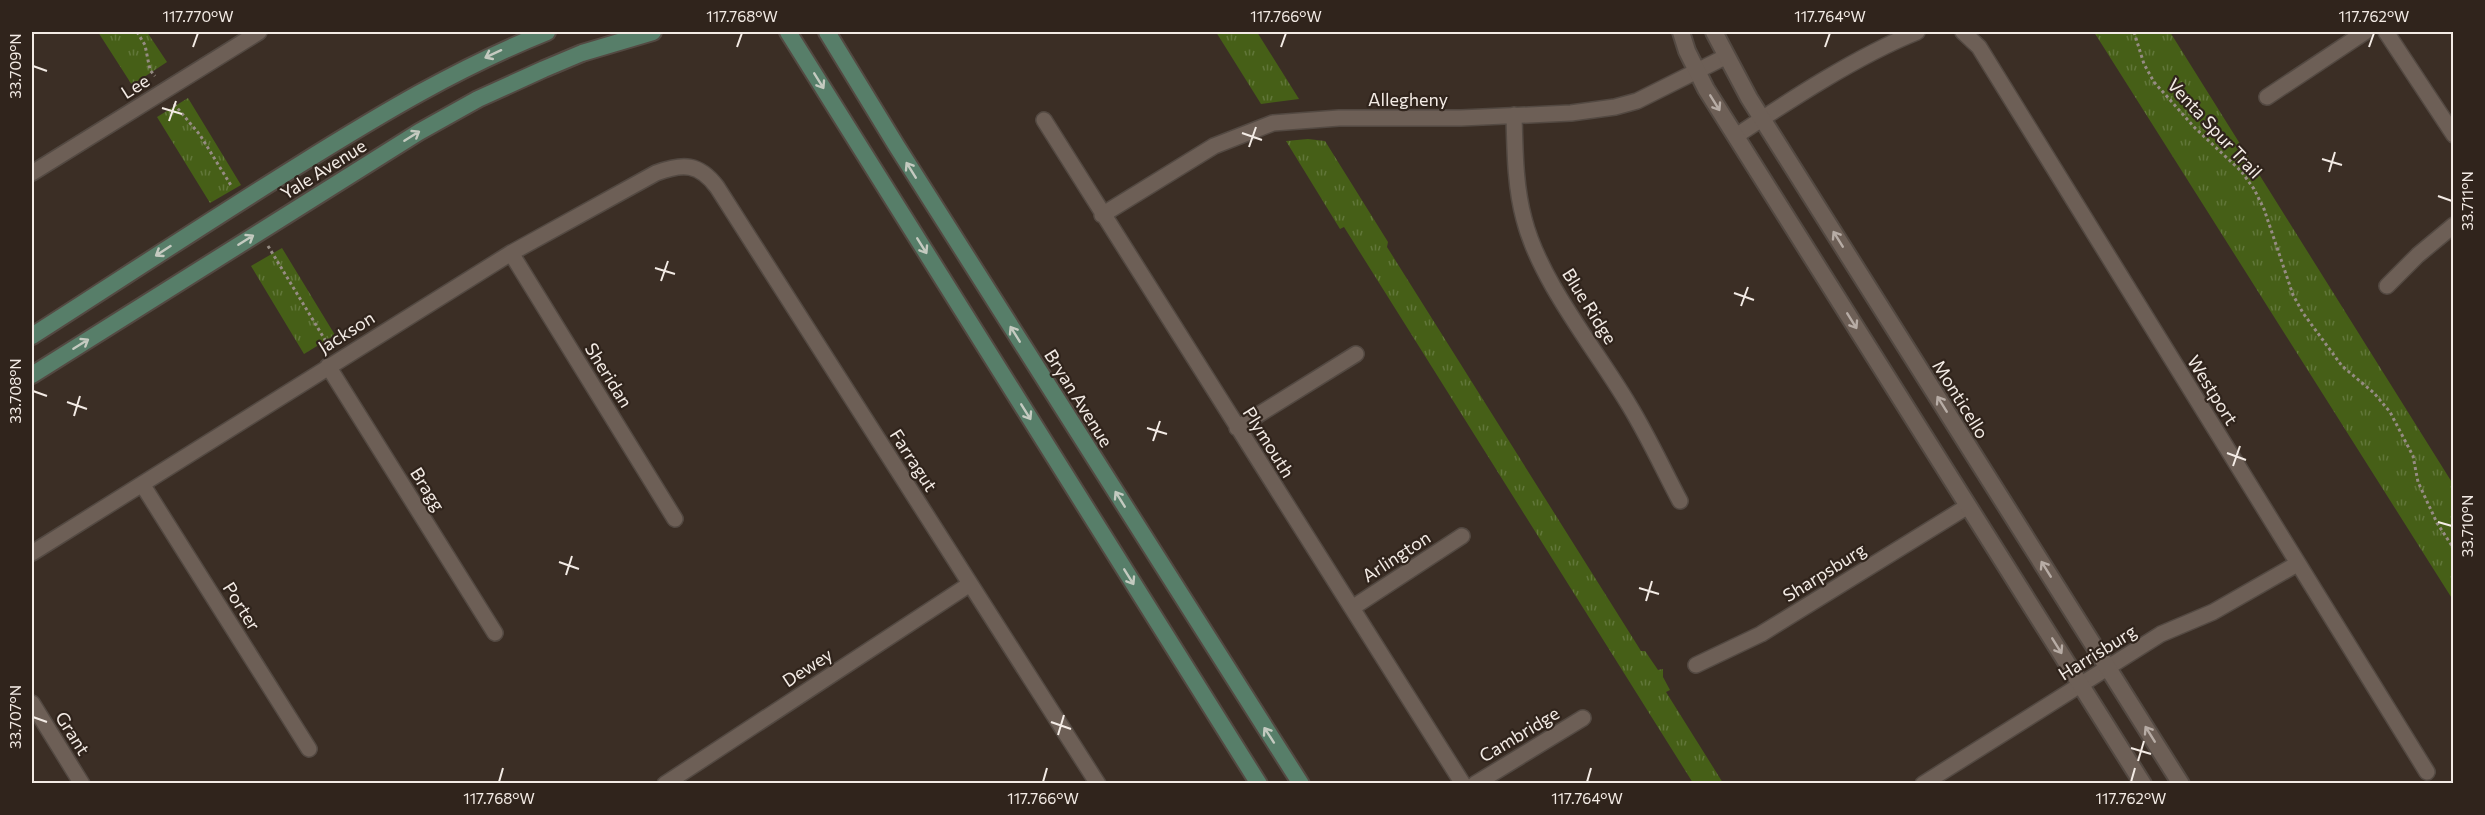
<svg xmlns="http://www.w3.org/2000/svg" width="2485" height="815" font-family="Commissioner,sans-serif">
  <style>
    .grass { fill: url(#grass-tufts) }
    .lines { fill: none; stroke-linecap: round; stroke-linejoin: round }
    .minor-casing { stroke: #534942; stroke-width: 18 }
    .tertiary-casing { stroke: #534942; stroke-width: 20 }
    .secondary-casing { stroke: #534942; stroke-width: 20 }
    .path { stroke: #968c84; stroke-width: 3; stroke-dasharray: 3 3; stroke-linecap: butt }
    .minor { stroke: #6d5f56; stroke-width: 15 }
    .tertiary { stroke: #6d5f56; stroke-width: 16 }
    .secondary { stroke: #577e69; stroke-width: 16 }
    .oneway { stroke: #c4cac0 }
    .oneway2 { stroke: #b7aca5 }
    .ticks { fill: none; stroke: #f3ebe5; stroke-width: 2 }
    .labels { text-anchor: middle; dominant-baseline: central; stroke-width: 4.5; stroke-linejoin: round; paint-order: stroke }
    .street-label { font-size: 18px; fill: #f3ebe5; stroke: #30241c }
    .neatline { fill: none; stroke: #f3ebe5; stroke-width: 2 }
    .ticks-label { font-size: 15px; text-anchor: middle; fill: #f3ebe5 }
  </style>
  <defs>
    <pattern id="grass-tufts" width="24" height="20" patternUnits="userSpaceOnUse" patternTransform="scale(1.5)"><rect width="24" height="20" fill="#465f17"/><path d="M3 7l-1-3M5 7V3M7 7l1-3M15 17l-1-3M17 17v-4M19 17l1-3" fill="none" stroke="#617639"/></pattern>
  </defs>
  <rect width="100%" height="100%" fill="#3b2e25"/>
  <path class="grass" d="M98,32h49l20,30 -35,23z
    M1216,32h41l42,67 -38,5z
    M2094,32h76l283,452v116z
    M188,98l53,87 -31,18 -53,-86z
    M1308,139l17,2 63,101 -1,5 254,404h4l13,19 5,-1v8l7,13 -4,2 57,91h-30l-349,-556 -4,2 -54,-88z
    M282,248l53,87 -31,19 -53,-88z"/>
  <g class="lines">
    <g class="minor-casing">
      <path id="minor" d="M1963,32l16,15 448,725
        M2386,32l68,103
        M2267,97l98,-65
        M1514,115c1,35 1,71 10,104 16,63 72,130 105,186 19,31 34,64 51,96
        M1044,120l419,664
        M1736,136c54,-36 121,-80 181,-104
        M32,173l227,-141
        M1102,215l112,-69 59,-23 66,-5h122l110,-5 44,-6 22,-6 88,-44
        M511,253l164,266
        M2387,286l31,-31 36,-30
        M328,366l167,267
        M1237,428l119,-74
        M142,484l167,265
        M32,553l479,-300 145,-80c27,-10 43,-10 61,14l381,597
        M1352,608l110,-72
        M1696,665l65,-31 207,-128
        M32,703l50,81
        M665,784l305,-200
        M1475,784l108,-66
        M1923,784l238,-150 52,-22 84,-48"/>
    </g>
    <g class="tertiary-casing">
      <path id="tertiary" d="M1681,32l6,19 19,38 437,695
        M1714,32l35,66 432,686"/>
    </g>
    <g class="secondary-casing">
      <path id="secondary" d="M788,32l471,752
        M827,32l69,113 405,639
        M32,336c89,-57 177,-115 267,-171 82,-51 158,-97 248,-133
        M32,375l387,-243 59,-33 66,-30 38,-16 71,-21"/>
    </g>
    <path class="path" d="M137,32l8,13 5,25 5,6
      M2134,32l10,32 10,18 41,46 46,43 13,18 10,20 29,86 10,18 39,53 32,27 16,19 23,44 5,26 19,41 17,26
      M174,104l26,31 32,52
      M268,246l62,102"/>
    <use href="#minor" class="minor"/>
    <use href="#tertiary" class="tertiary"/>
    <use href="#secondary" class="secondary"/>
  </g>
  <defs><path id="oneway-shaft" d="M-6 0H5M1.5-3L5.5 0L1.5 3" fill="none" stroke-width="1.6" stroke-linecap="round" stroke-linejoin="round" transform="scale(1.5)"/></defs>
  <g class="oneway">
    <use href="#oneway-shaft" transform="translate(493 54) rotate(155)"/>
    <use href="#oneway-shaft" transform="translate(819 81) rotate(58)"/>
    <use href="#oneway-shaft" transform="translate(412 136) rotate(-32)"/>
    <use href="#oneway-shaft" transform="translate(911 170) rotate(-122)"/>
    <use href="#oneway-shaft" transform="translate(246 240) rotate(-32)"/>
    <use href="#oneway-shaft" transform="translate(922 246) rotate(58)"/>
    <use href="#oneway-shaft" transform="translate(163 251) rotate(147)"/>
    <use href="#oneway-shaft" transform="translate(1015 334) rotate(-122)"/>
    <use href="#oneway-shaft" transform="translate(81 344) rotate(-32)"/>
    <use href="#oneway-shaft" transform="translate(1026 412) rotate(58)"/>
    <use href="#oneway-shaft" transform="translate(1120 499) rotate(-122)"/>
    <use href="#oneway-shaft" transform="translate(1129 577) rotate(58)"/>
    <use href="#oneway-shaft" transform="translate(1269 735) rotate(-123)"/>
  </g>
  <g class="oneway2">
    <use href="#oneway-shaft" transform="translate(1715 103) rotate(58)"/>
    <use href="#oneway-shaft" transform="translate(1838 239) rotate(-122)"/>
    <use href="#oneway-shaft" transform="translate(1852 321) rotate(58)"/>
    <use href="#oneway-shaft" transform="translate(1942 404) rotate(-122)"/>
    <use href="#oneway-shaft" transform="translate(2046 569) rotate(-122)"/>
    <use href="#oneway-shaft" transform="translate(2057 646) rotate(58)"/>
    <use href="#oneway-shaft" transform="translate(2150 734) rotate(-122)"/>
  </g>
  <path class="ticks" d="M193,47l5,-14M737,47l5,-14M1281,47l5,-14M1825,47l5,-14M2369,47l5,-14M33,66l14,5M162,108l20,6M169,121l7,-20M1242,133l20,7M1249,147l7,-20M2322,159l20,6M2329,172l6,-20M2438,196l14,5M655,268l20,6M661,281l7,-20M1734,293l20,7M1741,306l7,-19M33,391l14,5M67,402l20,7M74,416l6,-20M1147,428l20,6M1153,441l7,-20M2227,453l19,7M2233,466l7,-20M2438,522l14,4M559,562l20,7M566,575l6,-19M1639,588l20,6M1646,601l6,-20M33,717l14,5M1051,722l20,7M1058,735l6,-20M2131,748l20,6M2138,761l6,-20M499,782l4,-14M1043,782l4,-14M1587,782l4,-14M2131,782l4,-14"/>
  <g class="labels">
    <g class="street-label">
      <text transform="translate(135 86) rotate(-32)">Lee</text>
      <text x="1408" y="99">Allegheny</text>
      <text transform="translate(2215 128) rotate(47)">Venta Spur Trail</text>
      <text transform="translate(323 169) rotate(-32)">Yale Avenue</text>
      <text transform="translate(1590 306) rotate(58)">Blue Ridge</text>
      <text transform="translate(346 332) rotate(-32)">Jackson</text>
      <text transform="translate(609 375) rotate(58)">Sheridan</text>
      <text transform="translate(2213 390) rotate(58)">Westport</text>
      <text transform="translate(1079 398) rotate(58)">Bryan Avenue</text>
      <text transform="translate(1961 399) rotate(58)">Monticello</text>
      <text transform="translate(1269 442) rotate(58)">Plymouth</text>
      <text transform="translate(914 460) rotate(57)">Farragut</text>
      <text transform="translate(428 489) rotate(58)">Bragg</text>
      <text transform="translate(1396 556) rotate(-33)">Arlington</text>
      <text transform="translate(1824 572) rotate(-32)">Sharpsburg</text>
      <text transform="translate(242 606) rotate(58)">Porter</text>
      <text transform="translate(2097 652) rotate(-32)">Harrisburg</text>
      <text transform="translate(807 667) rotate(-33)">Dewey</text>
      <text transform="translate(73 733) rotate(58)">Grant</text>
      <text transform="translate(1519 734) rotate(-31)">Cambridge</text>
    </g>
  </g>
  <rect width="2485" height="815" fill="none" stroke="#30241c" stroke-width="66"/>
  <rect x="33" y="33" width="2419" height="749" class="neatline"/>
  <g class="ticks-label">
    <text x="198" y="22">117.770°W</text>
    <text x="742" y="22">117.768°W</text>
    <text x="1286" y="22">117.766°W</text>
    <text x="1830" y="22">117.764°W</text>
    <text x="2374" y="22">117.762°W</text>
    <text transform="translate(16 66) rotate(-90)" y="5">33.709°N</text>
    <text transform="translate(2468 201) rotate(-90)" y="5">33.711°N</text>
    <text transform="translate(16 391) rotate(-90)" y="5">33.708°N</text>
    <text transform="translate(2468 526) rotate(-90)" y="5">33.710°N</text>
    <text transform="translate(16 717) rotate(-90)" y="5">33.707°N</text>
    <text x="499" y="804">117.768°W</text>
    <text x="1043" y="804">117.766°W</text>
    <text x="1587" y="804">117.764°W</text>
    <text x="2131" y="804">117.762°W</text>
  </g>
</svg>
